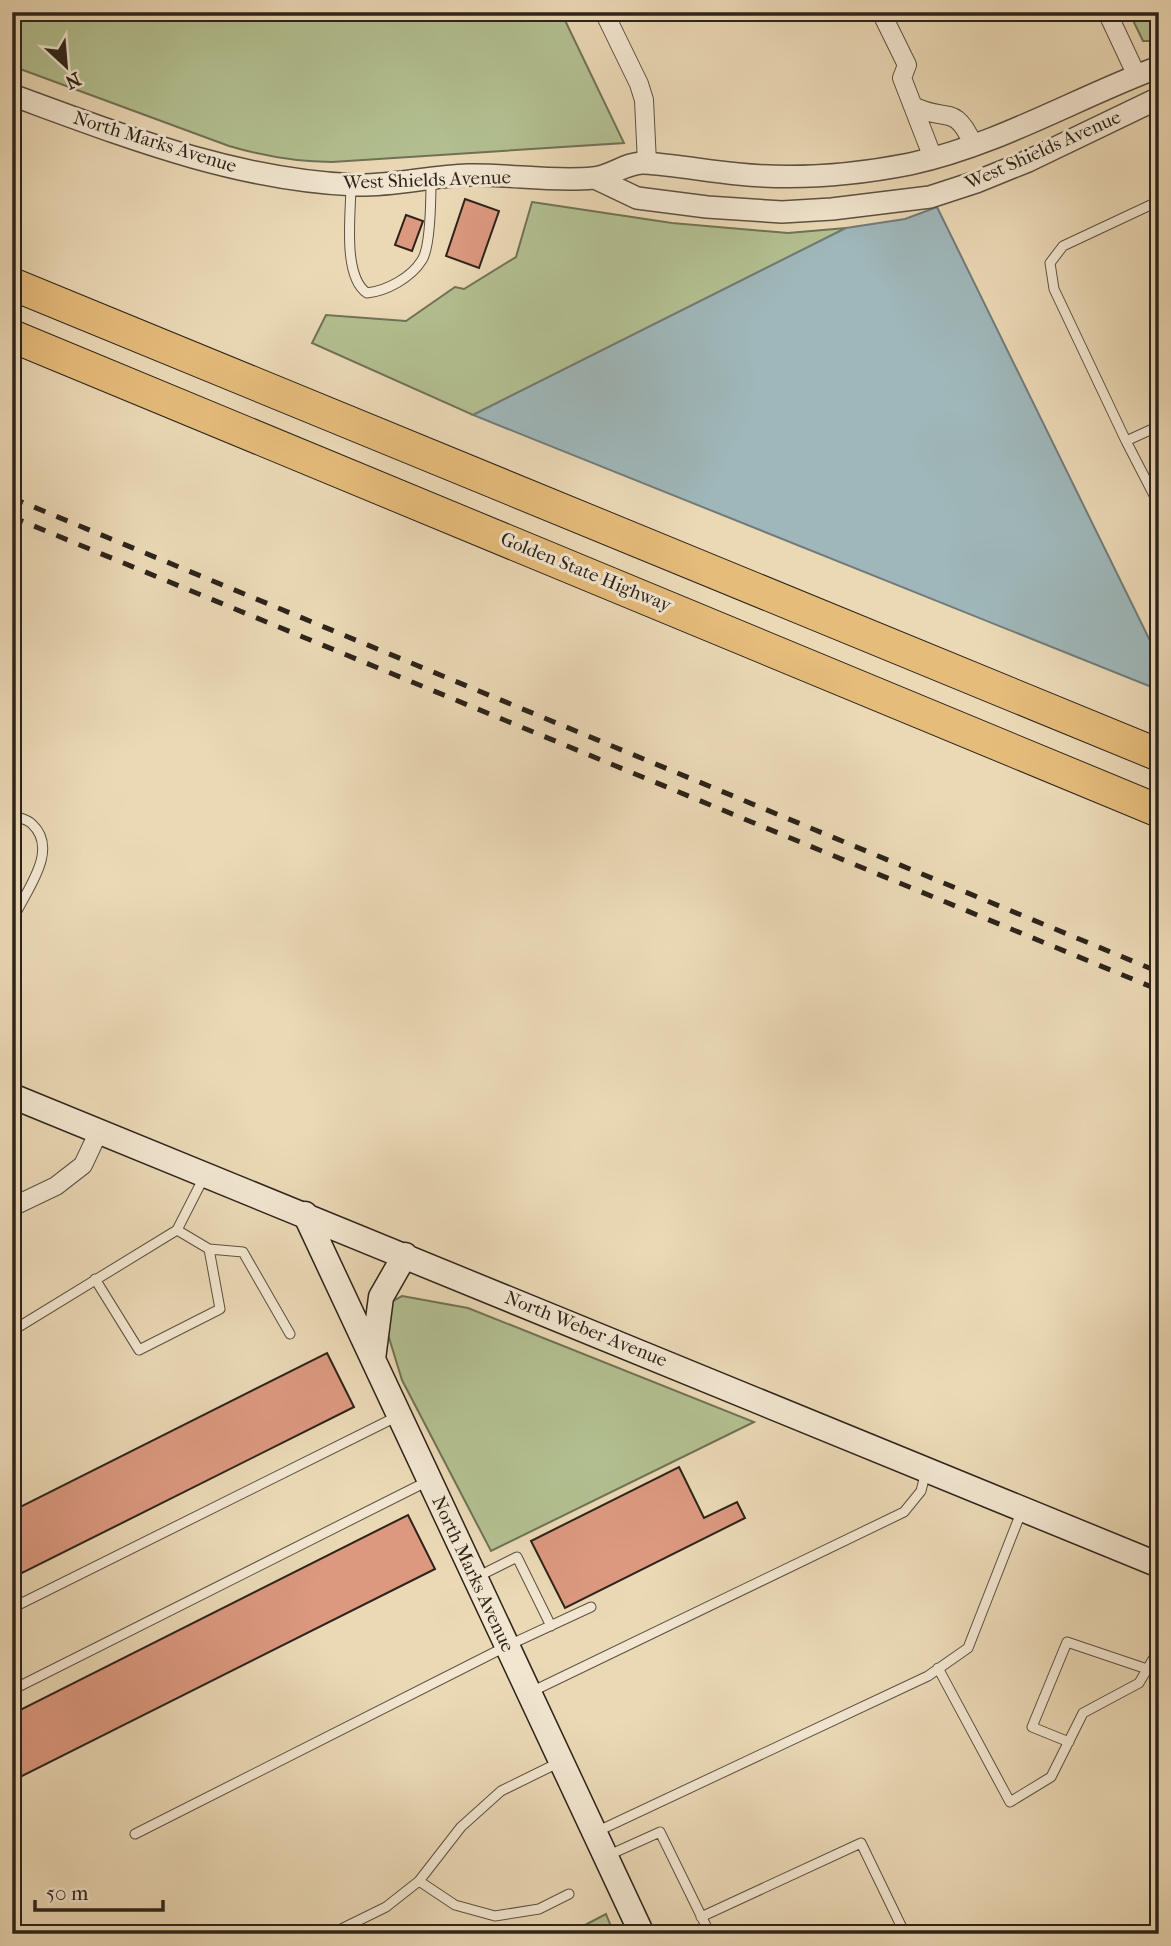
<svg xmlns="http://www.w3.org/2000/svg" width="1171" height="1946" font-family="'IM FELL French Canon',serif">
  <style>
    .green { fill: #b3c091; stroke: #707256; stroke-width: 2 }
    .water { fill: #9fb7ba; stroke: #717c7a; stroke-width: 2 }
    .building { fill: #dc9980; stroke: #2c231a; stroke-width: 2 }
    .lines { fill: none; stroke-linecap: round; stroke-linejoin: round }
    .service-casing { stroke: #5c5041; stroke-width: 11 }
    .minor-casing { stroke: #5c5041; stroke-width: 20 }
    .tertiary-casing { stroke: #5c5041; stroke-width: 24 }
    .secondary-casing { stroke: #2c231a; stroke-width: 27 }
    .motorway-casing { stroke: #2c231a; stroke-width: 34 }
    .service { stroke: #f2e6d0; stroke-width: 9 }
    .minor { stroke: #f2e6d0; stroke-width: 18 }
    .tertiary { stroke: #f2e6d0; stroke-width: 21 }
    .secondary { stroke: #f2e6d0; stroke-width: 24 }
    .motorway { stroke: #e6bc7b; stroke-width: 32 }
    .rail { stroke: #2c231a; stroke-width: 5; stroke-dasharray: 12 12; stroke-linecap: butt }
    .labels { text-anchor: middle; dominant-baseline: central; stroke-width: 6; stroke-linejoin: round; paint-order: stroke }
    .street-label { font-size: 19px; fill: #2c231a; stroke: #f2e6d0 }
  </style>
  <rect width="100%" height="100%" fill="#ebd9b6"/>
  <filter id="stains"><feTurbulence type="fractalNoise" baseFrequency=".00286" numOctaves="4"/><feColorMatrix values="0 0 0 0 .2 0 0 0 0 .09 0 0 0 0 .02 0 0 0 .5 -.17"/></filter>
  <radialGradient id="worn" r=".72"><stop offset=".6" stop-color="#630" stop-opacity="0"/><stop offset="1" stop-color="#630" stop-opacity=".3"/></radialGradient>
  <path class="green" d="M12,12h549l63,131 -292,19c-36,0 -69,-6 -103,-16l-217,-80z
    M1129,12h30v29h-16z
    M532,202l140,21 116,10 58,-5 -373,187 -161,-72 14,-28 80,6 49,-34 9,2 52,-32z
    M402,1296l66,12 286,114 -263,129 -89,-171 -16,-52 5,-26z
    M606,1914l8,20h-46z"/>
  <path class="water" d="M937,207l222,452v31l-686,-275 373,-187 59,-9z"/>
  <path class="building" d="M465,199l34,12 -20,57 -33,-12z
    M406,215l17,6 -11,30 -17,-6z
    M327,1353l27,54 -342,171v-67z
    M679,1467l25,51 33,-16 8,16 -180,90 -34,-67z
    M408,1515l27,54 -423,212v-67z"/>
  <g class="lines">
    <g class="service-casing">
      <path id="service" d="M351,184c0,29 -9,92 16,109 19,-2 44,-15 55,-33 9,-14 9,-64 9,-82
        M1159,201l-96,45 -13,17 4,26 72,152 33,64
        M1126,441l33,-15
        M12,815c6,3 16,4 20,9 27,25 -4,64 -16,89
        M177,1230l32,19 34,3 47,82
        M95,1279l44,71 81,-41 -11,-60
        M12,1331l165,-101 27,-53
        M477,1577l40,-20 34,69
        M12,1608l384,-191
        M938,1668l72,134 41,-25 32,-64 56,-30 20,-34
        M12,1690l416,-209
        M531,1692l373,-180 17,-21 5,-20
        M1069,1742l-37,-15 35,-85 80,27
        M596,1832l332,-156 40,-28 54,-138
        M135,1834l372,-188 84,-39
        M609,1855l51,-23 50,102
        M419,1881l36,24 40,11 44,-7 30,-15
        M701,1917l160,-74 44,91
        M331,1934l55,-27 33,-26 42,-54 40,-36 59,-29"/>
    </g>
    <g class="minor-casing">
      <path id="minor" d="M604,12l35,72 5,16 3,63
        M881,12l26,53 -5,13 31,80
        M1107,12l30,64
        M913,106c33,17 41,-4 60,38
        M12,1207l44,-21 27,-21 16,-34"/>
    </g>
    <g class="tertiary-casing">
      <path id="tertiary" d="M12,95c112,41 223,85 344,90 37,1 75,-9 112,-10 41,-1 84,7 125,3 17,-1 34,-16 51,-15 31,2 63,8 94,11 57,6 116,1 172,-10 88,-19 166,-66 249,-97
        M595,178l42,20 70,9 75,5 50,-3 98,-12 46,-15 52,-21 131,-63"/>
    </g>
    <g class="secondary-casing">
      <path id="secondary" d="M12,1096l1147,469
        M305,1214l337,720
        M373,1359l8,-62 24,-42"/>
    </g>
    <g class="motorway-casing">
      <path id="motorway" d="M12,284l1147,471
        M12,336l1147,475"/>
    </g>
    <use href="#service" class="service"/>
    <use href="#minor" class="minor"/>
    <use href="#tertiary" class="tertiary"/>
    <use href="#secondary" class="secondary"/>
    <use href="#motorway" class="motorway"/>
    <path class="rail" d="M12,498l1147,474
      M12,517l1147,473"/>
  </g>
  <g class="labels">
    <g class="street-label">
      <text transform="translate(155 142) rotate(17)">North Marks Avenue</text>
      <text transform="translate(1043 150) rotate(-24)">West Shields Avenue</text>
      <text transform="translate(427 180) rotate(-2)">West Shields Avenue</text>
      <text transform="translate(586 572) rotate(22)">Golden State Highway</text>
      <text transform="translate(586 1329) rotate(22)">North Weber Avenue</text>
      <text transform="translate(473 1574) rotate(65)">North Marks Avenue</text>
    </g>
  </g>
  <rect width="1171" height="1946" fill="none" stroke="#ebd9b6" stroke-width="42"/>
  <rect x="14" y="14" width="1143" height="1918" fill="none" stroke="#2c231a" stroke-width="3.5"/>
  <rect x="21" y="21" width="1129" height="1904" fill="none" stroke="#2c231a" stroke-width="2"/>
  <g transform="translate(66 66) rotate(154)" stroke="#f2e6d0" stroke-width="5" paint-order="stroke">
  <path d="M0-5L12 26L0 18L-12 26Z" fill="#2c231a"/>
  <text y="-10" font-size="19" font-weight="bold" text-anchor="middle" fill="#2c231a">N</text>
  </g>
  <path d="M35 1900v10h128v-10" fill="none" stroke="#2c231a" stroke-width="3.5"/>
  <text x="46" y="1900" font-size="21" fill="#2c231a" stroke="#f2e6d0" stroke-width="5" paint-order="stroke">50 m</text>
  <rect width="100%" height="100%" filter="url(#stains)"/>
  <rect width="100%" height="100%" fill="url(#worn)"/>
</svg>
